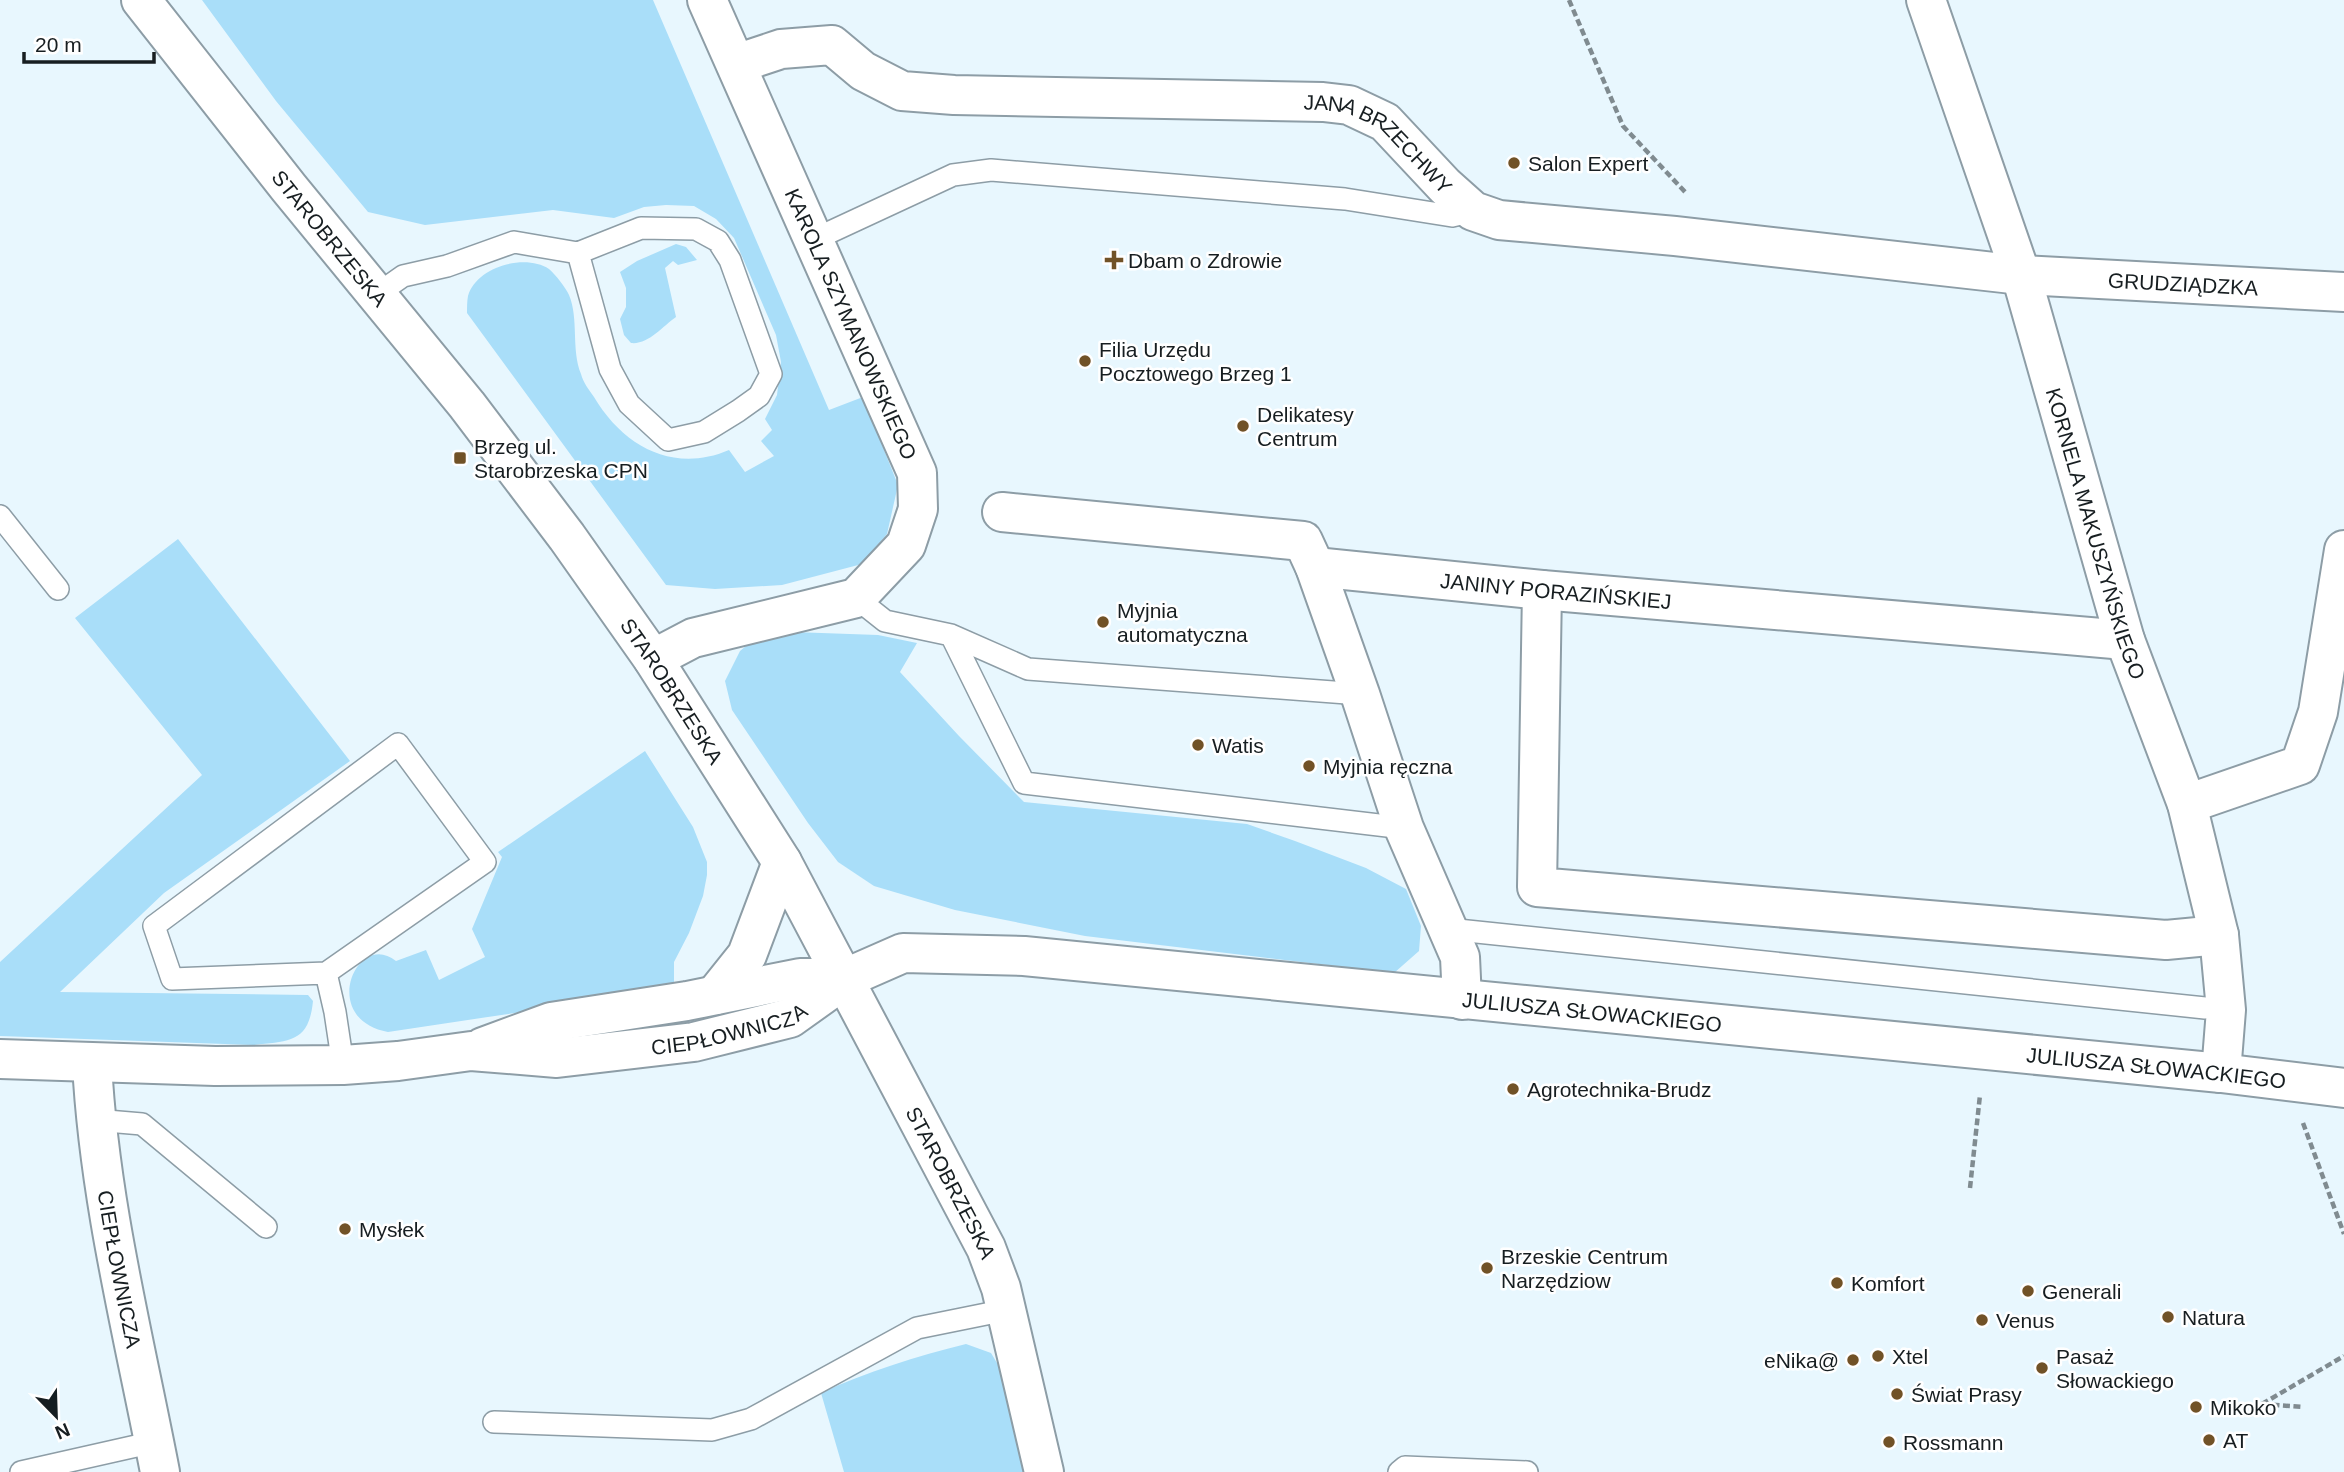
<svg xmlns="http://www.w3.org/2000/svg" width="2344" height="1472" font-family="Helvetica,sans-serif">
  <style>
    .green { fill: #a9def9 }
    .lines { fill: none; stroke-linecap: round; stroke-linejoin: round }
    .service-casing { stroke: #8d9da6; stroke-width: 24 }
    .minor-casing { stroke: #8d9da6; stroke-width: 42 }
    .tertiary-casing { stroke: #8d9da6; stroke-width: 42 }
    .path { stroke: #808b90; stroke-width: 4.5; stroke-dasharray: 7 3.5; stroke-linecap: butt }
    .service { stroke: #fff; stroke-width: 21 }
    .minor { stroke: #fff; stroke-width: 38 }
    .tertiary { stroke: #fff; stroke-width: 38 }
    .poi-dot { fill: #715227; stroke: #fff; stroke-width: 2.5 }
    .labels { text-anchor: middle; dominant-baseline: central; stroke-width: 5; stroke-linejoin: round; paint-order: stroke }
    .street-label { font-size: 21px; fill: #171e21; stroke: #fff }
    .poi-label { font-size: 21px; fill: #171e21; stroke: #fff; text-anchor: start }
  </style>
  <rect width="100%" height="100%" fill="#e8f7fe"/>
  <path class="green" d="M202,0h451l176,410 34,-13 35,88 -11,49 -25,30 -80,21 -67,4 -49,-4 -199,-272c0,-5 0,-12 1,-17 8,-29 57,-43 81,-27 6,5 17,19 20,26 10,24 2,54 12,79 2,8 8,16 13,23 29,49 79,77 135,53l16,22 29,-16 -13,-15 11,-11 -7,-11 12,-24 4,-33 -5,-27 -42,-97 -18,-19 -22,-13 -28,-1 -22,2 -30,11 -61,-8 -128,15 -57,-13 -92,-111z
    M676,244l10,3 11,13 -19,5 -5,-4 -8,7 11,49c-13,9 -28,28 -45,26l-7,-8 -4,-16 6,-12v-19l-6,-16 17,-11z
    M178,539l172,222 -186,132 -104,99 248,3 5,6c-4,42 -24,40 -60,44l-253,-9v-74l202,-187 -127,-157z
    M793,632l85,3 39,8 -17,29 59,64 65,66 223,22 48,17 71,27 40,21 15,37 -2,25 -25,22 -309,-37 -130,-26 -81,-24 -36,-24 -30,-39 -76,-113 -7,-29 15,-30 18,-15z
    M645,751l48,76 14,35v13l-4,21 -14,37 -15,29v27l-286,43c-70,-13 -31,-103 8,-71l30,-11 13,30 46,-23 -13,-28 30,-72 -4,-5z
    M966,1344l25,9 9,15 25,104h-181l-23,-79c45,-21 96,-37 145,-49z"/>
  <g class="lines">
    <g class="service-casing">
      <path id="service" d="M813,240l140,-65 38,-5 354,29 107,17 21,-5
        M376,295l27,-19 44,-10 67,-24 64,11 63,-25 55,1 22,12 12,19 41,114 -12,22 -21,15 -34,21 -36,8 -39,-36 -19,-35 -32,-116
        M0,516l58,73
        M856,598l29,23 66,14 77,34 332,25
        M951,635l73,148 380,45
        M398,744l87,118 -159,111 -154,6 -18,-53z
        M1448,929l757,79
        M326,973l9,39 8,53
        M95,1120l47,4 124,103
        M494,1422l218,8 39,-11 166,-91 89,-18
        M21,1472l133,-30
        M1399,1472l6,-5 122,5"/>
    </g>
    <g class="minor-casing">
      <g id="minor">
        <path id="s1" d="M1926,0l95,275 104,365 62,164 32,131 7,75 -5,63"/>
        <path id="s2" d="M736,64l45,-15 51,-4 31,26 39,20 52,4 369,7 26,3 36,17 60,64 28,25 26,9 176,16 346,39 323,17"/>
        <path d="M1002,512l301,29 12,26 45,127 44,134 56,129 2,43"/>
        <path id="s3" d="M1315,567l227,23 583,50"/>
        <path d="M1542,590l-5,297 629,53 53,-5"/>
        <path d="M653,659l40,-21 163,-40 50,-53 12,-36 -1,-36 -210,-473"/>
        <path d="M2187,804l113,-39 18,-53 26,-162"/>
        <path d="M715,995l32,-40 35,-93"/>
        <path d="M483,1047l68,-25 136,-21 113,-23h46"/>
        <path id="s4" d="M0,1059l215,7 128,-1 55,-4 73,-10 86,7 137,-16 96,-24 56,-40"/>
        <path id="s5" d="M92,1063c7,138 42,274 68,409"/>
      </g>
    </g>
    <g class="tertiary-casing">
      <g id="tertiary">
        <path id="s6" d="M141,0l148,188 178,217 100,132 86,122 129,203 204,386 15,40 43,184"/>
        <path id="s7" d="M846,978l57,-25 121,3 1197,117 123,15"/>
      </g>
    </g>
    <path class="path" d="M1569,0l54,126 64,68
      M2303,1123l41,111
      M1970,1188l10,-93
      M2262,1404l82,-48
      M2262,1404l41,3"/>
    <use href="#service" class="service"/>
    <use href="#minor" class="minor"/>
    <use href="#tertiary" class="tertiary"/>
  </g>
  <g class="poi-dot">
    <circle cx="1514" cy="163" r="7"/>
    <path d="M1110.5 249.5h7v7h7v7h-7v7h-7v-7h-7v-7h7z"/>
    <circle cx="1085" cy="361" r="7"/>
    <circle cx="1243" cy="426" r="7"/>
    <rect x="453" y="451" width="14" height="14" rx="3.5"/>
    <circle cx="1103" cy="622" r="7"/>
    <circle cx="1198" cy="745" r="7"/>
    <circle cx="1309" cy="766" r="7"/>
    <circle cx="1513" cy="1089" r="7"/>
    <circle cx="345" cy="1229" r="7"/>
    <circle cx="1487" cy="1268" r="7"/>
    <circle cx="1837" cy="1283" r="7"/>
    <circle cx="2028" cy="1291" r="7"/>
    <circle cx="2168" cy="1317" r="7"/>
    <circle cx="1982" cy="1320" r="7"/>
    <circle cx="1878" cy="1356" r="7"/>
    <circle cx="1853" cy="1360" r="7"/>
    <circle cx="2042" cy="1368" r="7"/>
    <circle cx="1897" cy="1394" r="7"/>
    <circle cx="2196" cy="1407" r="7"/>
    <circle cx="2209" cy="1440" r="7"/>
    <circle cx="1889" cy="1442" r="7"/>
  </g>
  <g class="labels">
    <g class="street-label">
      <text stroke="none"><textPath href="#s2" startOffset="674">JANA BRZECHWY</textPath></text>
      <text stroke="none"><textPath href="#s6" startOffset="304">STAROBRZESKA</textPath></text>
      <text stroke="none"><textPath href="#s2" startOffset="1510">GRUDZIĄDZKA</textPath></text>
      <text transform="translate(851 324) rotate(66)">KAROLA SZYMANOWSKIEGO</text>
      <text stroke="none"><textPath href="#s1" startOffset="560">KORNELA MAKUSZYŃSKIEGO</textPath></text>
      <text stroke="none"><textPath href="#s3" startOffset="242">JANINY PORAZIŃSKIEJ</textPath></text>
      <text stroke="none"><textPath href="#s6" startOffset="872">STAROBRZESKA</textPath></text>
      <text stroke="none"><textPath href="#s7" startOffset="754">JULIUSZA SŁOWACKIEGO</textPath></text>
      <text stroke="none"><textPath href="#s4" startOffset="733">CIEPŁOWNICZA</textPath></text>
      <text stroke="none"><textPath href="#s7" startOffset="1321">JULIUSZA SŁOWACKIEGO</textPath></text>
      <text stroke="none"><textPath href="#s6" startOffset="1438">STAROBRZESKA</textPath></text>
      <text stroke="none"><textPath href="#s5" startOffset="208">CIEPŁOWNICZA</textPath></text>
    </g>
    <g class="poi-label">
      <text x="1528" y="163">Salon Expert</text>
      <text x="1128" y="260">Dbam o Zdrowie</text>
      <text x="1099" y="349">Filia Urzędu<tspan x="1099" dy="24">Pocztowego Brzeg 1</tspan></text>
      <text x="1257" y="414">Delikatesy<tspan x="1257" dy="24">Centrum</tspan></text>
      <text x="474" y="446">Brzeg ul.<tspan x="474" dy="24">Starobrzeska CPN</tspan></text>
      <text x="1117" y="610">Myjnia<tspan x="1117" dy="24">automatyczna</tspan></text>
      <text x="1212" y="745">Watis</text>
      <text x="1323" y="766">Myjnia ręczna</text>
      <text x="1527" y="1089">Agrotechnika-Brudz</text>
      <text x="359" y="1229">Mysłek</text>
      <text x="1501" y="1256">Brzeskie Centrum<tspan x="1501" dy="24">Narzędziow</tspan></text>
      <text x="1851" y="1283">Komfort</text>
      <text x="2042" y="1291">Generali</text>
      <text x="2182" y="1317">Natura</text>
      <text x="1996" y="1320">Venus</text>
      <text x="1892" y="1356">Xtel</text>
      <text x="2056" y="1356">Pasaż<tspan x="2056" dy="24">Słowackiego</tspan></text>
      <text x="1839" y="1360" text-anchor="end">eNika@</text>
      <text x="1911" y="1394">Świat Prasy</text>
      <text x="2210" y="1407">Mikoko</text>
      <text x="2223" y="1440">AT</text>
      <text x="1903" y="1442">Rossmann</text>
    </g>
  </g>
  <g transform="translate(56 1416) rotate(157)" stroke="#ffffff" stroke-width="5" paint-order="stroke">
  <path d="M0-5L12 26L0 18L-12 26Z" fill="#171e21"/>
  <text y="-10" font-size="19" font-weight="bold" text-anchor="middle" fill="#171e21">N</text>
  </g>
  <path d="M24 52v10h130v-10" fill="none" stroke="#171e21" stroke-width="3.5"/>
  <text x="35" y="52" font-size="21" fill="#171e21" stroke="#ffffff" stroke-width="5" paint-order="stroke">20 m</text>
</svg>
